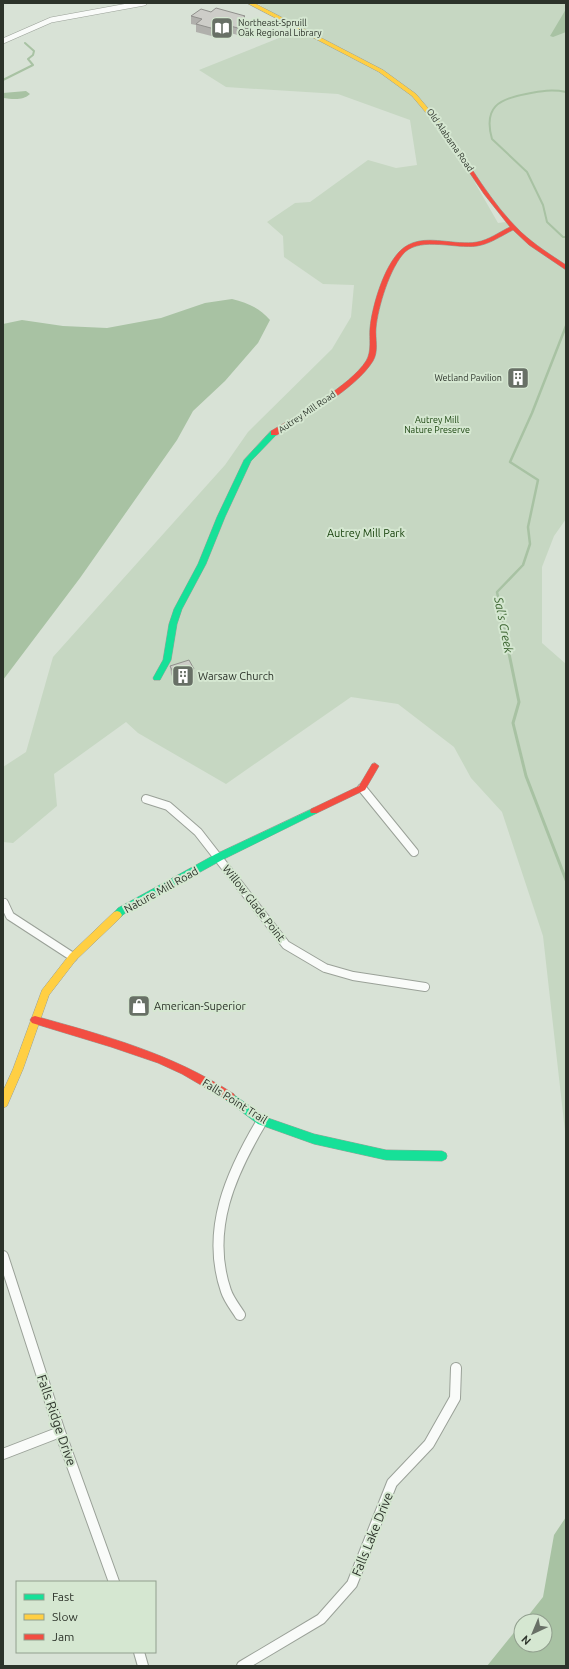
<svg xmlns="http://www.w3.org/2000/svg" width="569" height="1669" font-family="Ubuntu,sans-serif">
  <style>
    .green { fill: #c6d7c2; fill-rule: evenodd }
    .water { fill: #a8c2a3 }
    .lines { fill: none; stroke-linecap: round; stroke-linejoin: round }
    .stream-far2 { stroke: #a8c2a3; stroke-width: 2 }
    .stream-far1 { stroke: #a8c2a3; stroke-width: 2.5 }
    .stream { stroke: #a8c2a3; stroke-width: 3 }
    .street-far2-casing { stroke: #9aa198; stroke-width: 6 }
    .street-far1-casing { stroke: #9aa198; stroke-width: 10 }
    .street-casing { stroke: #9aa198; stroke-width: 12 }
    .fast-casing { stroke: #9aa198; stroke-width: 1 }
    .slow-casing { stroke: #9aa198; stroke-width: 1 }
    .jam-casing { stroke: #9aa198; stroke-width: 1 }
    .street-far2 { stroke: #f9fbf9; stroke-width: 5 }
    .street-far1 { stroke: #f9fbf9; stroke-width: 8 }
    .street { stroke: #f9fbf9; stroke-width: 10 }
    .fast { fill: #16e098; fill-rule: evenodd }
    .slow { fill: #ffcf43; fill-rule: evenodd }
    .jam { fill: #f24e42; fill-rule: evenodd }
    .wall { fill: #b0b0ac }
    .shaded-wall { fill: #90908c }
    .building { fill: #cdcdc8; stroke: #90908c }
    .labels { text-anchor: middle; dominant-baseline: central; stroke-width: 4; stroke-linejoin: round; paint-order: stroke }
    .far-poi-label { font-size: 9px; fill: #2c332a; stroke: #d5e7d1; text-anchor: start }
    .far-street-label { font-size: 9px; fill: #2c332a; stroke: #d5e7d1 }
    .far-park-label { font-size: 9px; fill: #19430d; stroke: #d5e7d1 }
    .park-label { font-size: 11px; fill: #19430d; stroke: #d5e7d1 }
    .poi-label { font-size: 11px; fill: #2c332a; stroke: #d5e7d1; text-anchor: start }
    .street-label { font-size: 11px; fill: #2c332a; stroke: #d5e7d1 }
    .water-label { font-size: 12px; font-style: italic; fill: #3a642f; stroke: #d5e7d1 }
    .near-street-label { font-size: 13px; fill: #2c332a; stroke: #d5e7d1 }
  </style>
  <rect width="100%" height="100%" fill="#d8e2d6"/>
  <path class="green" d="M257,3h309v516l-12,17 -12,31v76l24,21v476l-23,-204 -41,-124 -31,-34 -17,-31 -56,-43 -47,-7 -125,87 -88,-51 -12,-11 -72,52 3,32 -44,37 -10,-1v-75l23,-15 27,-95 172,-192 23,-33 84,-83 19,-32 3,-32 -31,-1 -39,-27 -1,-21 -16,-14 28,-19 15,-1 58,-42 28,8 21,-3 -7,-45 -72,-26 -112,-7 -27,-17 100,-40zM474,181l32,40v1l-8,1z"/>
  <path class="water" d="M566,9v23l-13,5 -3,-1z
    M26,91l4,3c-7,7 -18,5 -27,4v-5z
    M232,299c15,4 27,8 38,21l-12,23 -33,38 -32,30 -16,29 -97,138 -77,102v-356l19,-4 41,6 44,2 54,-10 44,-15z
    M566,1517v149h-79l34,-42v21h24v-24h-21l19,-24 11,-62z"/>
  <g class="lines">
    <path class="stream-far2" d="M3,80l30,-15 -5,-6 5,-4 1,-4 -9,-8
      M566,92c-14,-3 -25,-1 -40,2 -27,5 -43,13 -34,45l35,33 16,33 4,17 16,15h3"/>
    <path class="stream-far1" d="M507,640l-10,-48 26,-27 7,-21 -2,-17 10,-47 -28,-18 22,-49 34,-87"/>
    <path class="stream" d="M506,639l13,63 -6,21 13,53 40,104"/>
    <g class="street-far2-casing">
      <path id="street-far2" d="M3,41l48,-21 93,-17"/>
    </g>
    <g class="street-far1-casing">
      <path id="street-far1" d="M362,788l52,64
        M146,799l22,7 30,26 88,113 39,23 28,8 72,11
        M4,903l6,13 63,41"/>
    </g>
    <g class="street-casing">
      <path id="street" d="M3,1256l57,176 54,150
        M240,1315c-5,-8 -11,-15 -14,-24 -21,-61 5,-118 36,-170
        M3,1454l57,-22
        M139,1652l4,14
        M242,1666l79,-47 31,-35 40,-101 37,-39 26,-46 1,-30"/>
    </g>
    <g class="fast-casing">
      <path id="fast" d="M271,431h6l1,2 -27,28 -26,56 -19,47 -24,45 -5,15 -6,36 -11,20h-6l-1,-2 10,-18 6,-36 5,-15 24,-45 19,-47 27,-57z
        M314,808l3,1 1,2 -1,2 -95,47 -98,54c-3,3 -5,5 -10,4l-2,-3 6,-7 98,-54z
        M230,1092l35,25 49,17 72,16 56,1 4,2 1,3 -1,3 -4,2 -56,-1 -72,-16 -56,-20 -32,-24 -1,-3 1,-3z"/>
    </g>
    <g class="slow-casing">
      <path id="slow" d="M247,3h7l129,67 33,24 32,38 -5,1 -31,-37 -33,-24z
        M117,911l3,1 2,3 -2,3 -44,42 -27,35 -26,74 -16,37 -4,2v-17l10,-22 29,-79 28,-36 44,-42z"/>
    </g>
    <g class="jam-casing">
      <path id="jam" d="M443,131h4c23,34 44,72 74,101 14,13 30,23 45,33v5l-37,-25 -16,-15c-12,6 -23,14 -36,16 -22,3 -55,-9 -72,6 -15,15 -27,55 -29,76 -1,11 3,23 -3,33 -17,28 -69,56 -96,74h-6v-4c25,-15 80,-46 95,-70 6,-10 3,-22 4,-33 2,-22 16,-72 38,-83 20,-11 47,1 69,-3 12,-2 22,-10 33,-15l-26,-33 -42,-62z
        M375,763l4,3 -14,24 -48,23h-6l-1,-2 1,-2 48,-23 13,-22z
        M35,1016c71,20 136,37 199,78l1,3 -1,3 -4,2 -48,-28 -24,-11 -47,-16 -79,-24 -2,-3 2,-3z"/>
    </g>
    <use href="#street-far2" class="street-far2"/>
    <use href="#street-far1" class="street-far1"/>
    <use href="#street" class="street"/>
    <use href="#fast" class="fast"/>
    <use href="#slow" class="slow"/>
    <use href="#jam" class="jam"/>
  </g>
  <path class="wall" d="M191,16l54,5 5,1v8l-8,6 -12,-3 -7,6 -27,-7v-7l-5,-1z
    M170,666l24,3v8l-4,2v2l-14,4 -5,-11z"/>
  <path class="shaded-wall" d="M245,16v8l-5,-4z
    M250,22v8l-8,6v-7z
    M230,26v7l-7,6 -1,-8z
    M194,669v8l-4,2v2l-14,4 -1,-9 13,-5z"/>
  <path class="building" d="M216,8l29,8 -5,4 10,2 -8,7 -12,-3 -8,5 -26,-7 6,-5 -11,-3 10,-7 10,3z
    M189,660l5,9 -6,2 1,2 -14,3 -5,-10z"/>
  <defs>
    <g id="library-square" transform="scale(1.15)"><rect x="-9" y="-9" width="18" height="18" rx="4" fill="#687066" stroke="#d5e7d1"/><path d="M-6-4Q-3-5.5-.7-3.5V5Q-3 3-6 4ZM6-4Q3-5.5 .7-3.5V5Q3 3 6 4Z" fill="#fff"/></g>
    <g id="building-square" transform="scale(1.15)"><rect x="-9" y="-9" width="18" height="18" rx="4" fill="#687066" stroke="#d5e7d1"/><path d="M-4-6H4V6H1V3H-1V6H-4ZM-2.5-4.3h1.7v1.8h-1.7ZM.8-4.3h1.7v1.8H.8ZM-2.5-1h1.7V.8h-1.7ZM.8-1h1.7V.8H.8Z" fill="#fff"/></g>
    <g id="shop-square" transform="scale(1.15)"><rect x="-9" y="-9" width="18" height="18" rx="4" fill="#687066" stroke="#d5e7d1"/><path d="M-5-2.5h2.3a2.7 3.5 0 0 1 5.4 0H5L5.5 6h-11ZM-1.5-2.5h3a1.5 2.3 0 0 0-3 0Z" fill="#fff"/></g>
  </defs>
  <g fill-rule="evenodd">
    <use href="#library-square" x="222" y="28"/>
    <use href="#building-square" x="518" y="378"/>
    <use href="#building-square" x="183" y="676"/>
    <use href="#shop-square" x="139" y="1006"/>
  </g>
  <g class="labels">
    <g class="far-poi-label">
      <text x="238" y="23">Northeast-Spruill<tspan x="238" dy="10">Oak Regional Library</tspan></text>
      <text x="502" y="378" text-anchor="end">Wetland Pavilion</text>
    </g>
    <g class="far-street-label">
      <text transform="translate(450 140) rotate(55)">Old Alabama Road</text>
      <text transform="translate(307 412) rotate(-34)">Autrey Mill Road</text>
    </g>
    <g class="far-park-label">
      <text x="437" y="420">Autrey Mill<tspan x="437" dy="10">Nature Preserve</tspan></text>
    </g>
    <g class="park-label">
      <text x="366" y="533">Autrey Mill Park</text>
    </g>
    <g class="poi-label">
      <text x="198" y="676">Warsaw Church</text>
      <text x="154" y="1006">American-Superior</text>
    </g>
    <g class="street-label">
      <text transform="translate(161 890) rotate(-29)">Nature Mill Road</text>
      <text transform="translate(254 903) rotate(52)">Willow Glade Point</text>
      <text transform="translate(235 1101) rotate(32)">Falls Point Trail</text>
    </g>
    <g class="water-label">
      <text transform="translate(504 625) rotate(79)">Sal's Creek</text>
    </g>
    <g class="near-street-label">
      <text transform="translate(57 1420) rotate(71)">Falls Ridge Drive</text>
      <text transform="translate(372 1534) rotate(-68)">Falls Lake Drive</text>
    </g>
  </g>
  <rect width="569" height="1669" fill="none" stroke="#2c332a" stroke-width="8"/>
  <rect x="16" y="1581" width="140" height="72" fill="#d5e7d1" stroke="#919f8e"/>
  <rect x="24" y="1594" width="20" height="6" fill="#16e098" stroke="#919f8e"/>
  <text x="52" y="1601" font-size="12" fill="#2c332a">Fast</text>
  <rect x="24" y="1614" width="20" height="6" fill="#ffcf43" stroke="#919f8e"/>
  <text x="52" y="1621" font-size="12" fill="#2c332a">Slow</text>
  <rect x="24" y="1634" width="20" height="6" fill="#f24e42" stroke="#919f8e"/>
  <text x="52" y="1641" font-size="12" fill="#2c332a">Jam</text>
  <g transform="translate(533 1633) rotate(224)"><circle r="19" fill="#d5e7d1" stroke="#919f8e"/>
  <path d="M0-3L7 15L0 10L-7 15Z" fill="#687066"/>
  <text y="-6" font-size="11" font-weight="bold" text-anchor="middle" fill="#2c332a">N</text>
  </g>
</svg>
